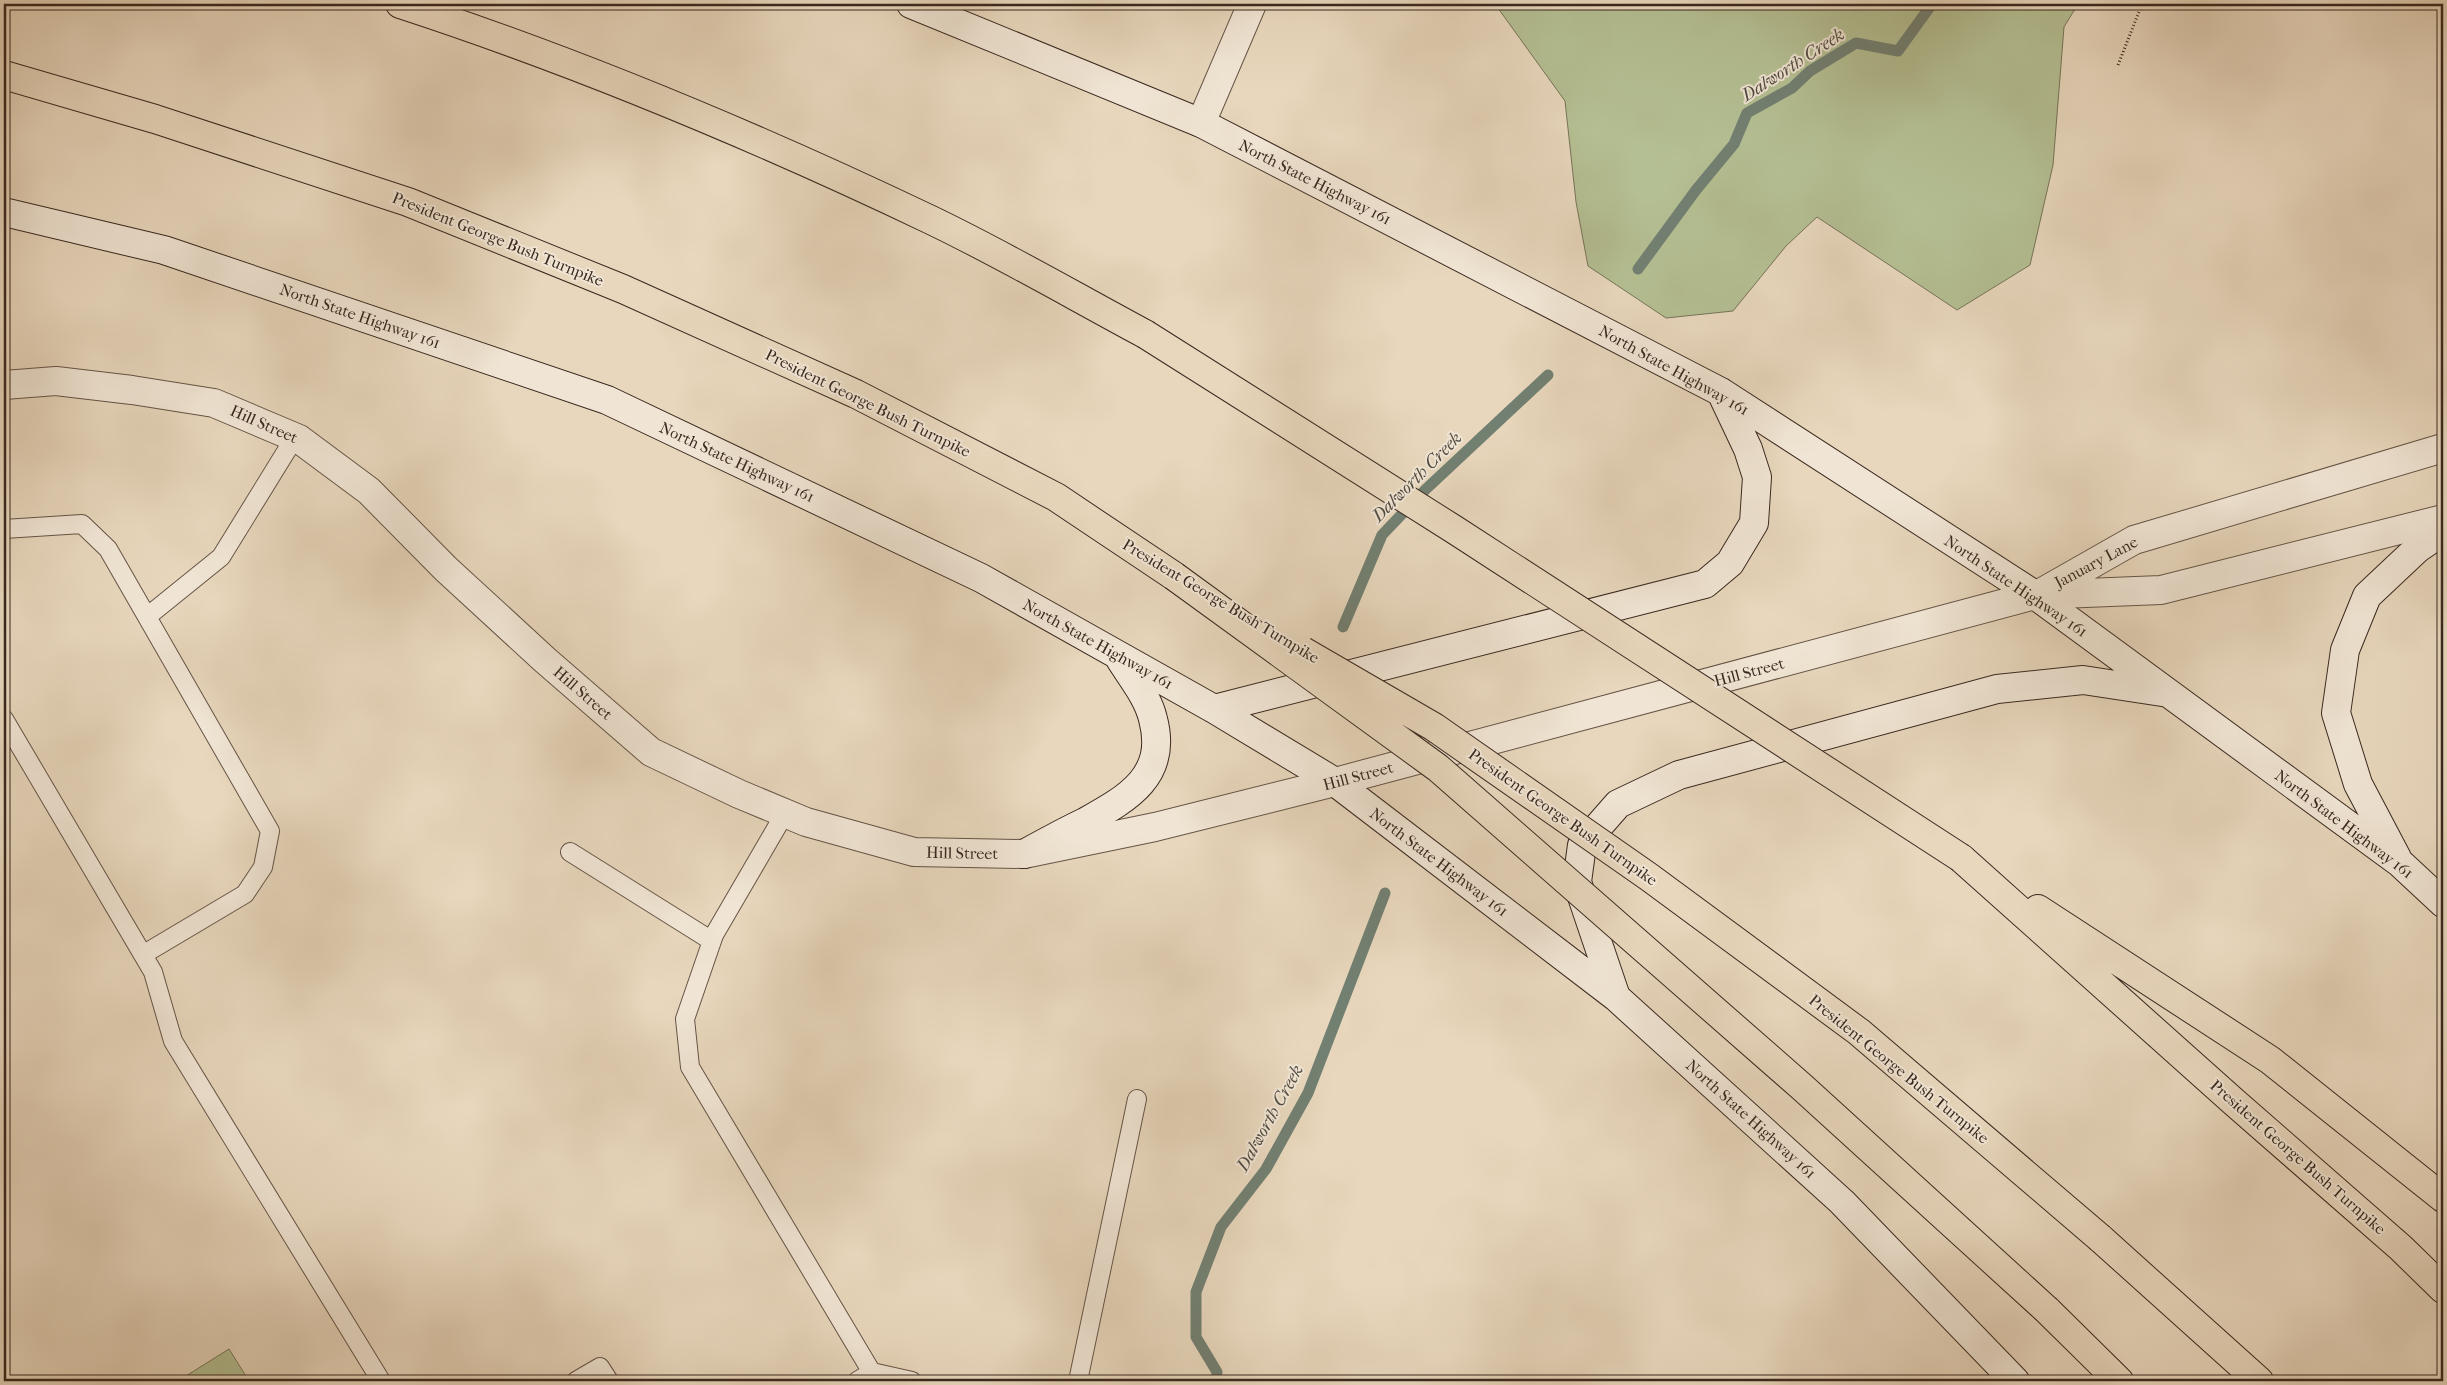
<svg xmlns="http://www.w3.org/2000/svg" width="2447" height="1385" font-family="'IM FELL French Canon',serif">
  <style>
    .green { fill: #b4bf93; stroke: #767459 }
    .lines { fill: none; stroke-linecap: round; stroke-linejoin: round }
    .stream { stroke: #728072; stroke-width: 11 }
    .service-casing { stroke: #655446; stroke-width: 20 }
    .tertiary-casing { stroke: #655446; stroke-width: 30 }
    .secondary-casing { stroke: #39281f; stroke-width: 30 }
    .motorway-casing { stroke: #39281f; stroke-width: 30 }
    .path { stroke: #39281f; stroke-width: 3; stroke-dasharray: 1 2.5; stroke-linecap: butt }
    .service { stroke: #f0e5d4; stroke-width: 18 }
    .tertiary { stroke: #f0e5d4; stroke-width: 28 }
    .secondary { stroke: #f0e5d4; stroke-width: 28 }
    .motorway { stroke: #e8d7bd; stroke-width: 28 }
    .motorway-bridge-casing { stroke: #39281f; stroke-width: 30; stroke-linecap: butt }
    .motorway-bridge { stroke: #e8d7bd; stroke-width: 28 }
    .labels { text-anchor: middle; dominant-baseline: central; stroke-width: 4; stroke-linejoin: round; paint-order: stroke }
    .street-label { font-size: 16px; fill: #39281f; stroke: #f0e5d4 }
    .water-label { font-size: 18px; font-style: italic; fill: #514c42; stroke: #f0e5d4 }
  </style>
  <rect width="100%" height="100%" fill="#e8d7bd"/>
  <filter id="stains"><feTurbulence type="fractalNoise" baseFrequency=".004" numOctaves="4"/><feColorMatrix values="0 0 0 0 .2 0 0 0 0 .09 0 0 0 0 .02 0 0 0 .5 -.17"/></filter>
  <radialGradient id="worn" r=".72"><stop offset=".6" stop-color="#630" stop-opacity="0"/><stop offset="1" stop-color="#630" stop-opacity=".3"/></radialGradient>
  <path class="green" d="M1495,4h583l-14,23 -11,138 -23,100 -73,45 -140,-93 -31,29 -53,65 -67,7 -78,-52 -12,-64 -11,-101z
    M229,1349l20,32h-71z"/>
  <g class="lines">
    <path class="stream" d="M1638,269l58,-79 38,-46 13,-31 45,-25 18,-17 46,-28 42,8 34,-47
      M1343,627l39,-92 43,-45 123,-115
      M1216,1381l1,-9 -21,-35v-45l25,-65 45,-58 42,-76 77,-200"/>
    <g class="service-casing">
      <path id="service" d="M4,529l78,-5 26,25 162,282 -7,36 -18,27 -101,60
        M148,616l73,-59 74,-120
        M4,719l149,253 20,69 208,340
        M785,813l-71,122 -29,84 5,48 187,314
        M570,852l142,89
        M576,1381l24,-14 9,14
        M857,1381l15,-9 40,9
        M1078,1381l59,-282"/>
    </g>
    <g class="tertiary-casing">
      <path id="tertiary" d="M1201,123l51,-119
        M4,385l52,-4 76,9 82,13 85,36 70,52 77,78 99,91 106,92 88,42 67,28 108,30 110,2 131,-27 180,-45 700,-187 126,-5 282,-71
        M2039,594l95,-54 309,-92"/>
    </g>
    <g class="secondary-casing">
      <path id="secondary" d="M911,4l290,119 520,269 314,203 365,268 43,40
        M4,212l160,38 443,150 374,178 233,131 121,73 281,215 226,205 173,179
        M1214,709l491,-125 25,-21 24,-40 3,-46 -9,-28 -27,-57
        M1024,854c20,-11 40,-22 61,-32 43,-24 83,-46 68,-103 -5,-22 -22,-42 -33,-60
        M2397,858l-39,-74 -22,-71 9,-63 22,-54 50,-47 26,-18
        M1616,997l-39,-115 5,-37 36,-41 61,-29 318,-86 86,-9 79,12"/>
    </g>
    <g class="motorway-casing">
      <path id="motorway" d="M400,4c181,59 359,134 531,216 73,35 143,76 214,114
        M4,75l151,44 253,83 215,87 233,105 200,103 118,79
        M1961,858l273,244 167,146 42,41
        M2038,909l232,151 173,138
        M2100,1238l159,143
        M2047,1310l72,71"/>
    </g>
    <path class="path" d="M2118,65l24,-61"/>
    <use href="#service" class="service"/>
    <use href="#tertiary" class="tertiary"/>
    <use href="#secondary" class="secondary"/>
    <use href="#motorway" class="motorway"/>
    <g class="motorway-bridge-casing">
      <path id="motorway-bridge" d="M1145,334l310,196 506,328
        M1174,576l264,192 364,319 245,223
        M1303,651l131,76 215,150 210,155 241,206"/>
    </g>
    <use href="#motorway-bridge" class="motorway-bridge"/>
  </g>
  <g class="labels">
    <g class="street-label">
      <text transform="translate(1315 182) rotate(27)">North State Highway 161</text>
      <text transform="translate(498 239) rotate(22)">President George Bush Turnpike</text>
      <text transform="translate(360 316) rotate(19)">North State Highway 161</text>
      <text transform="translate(1674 370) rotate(29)">North State Highway 161</text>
      <text transform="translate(868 403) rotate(26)">President George Bush Turnpike</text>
      <text transform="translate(264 424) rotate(24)">Hill Street</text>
      <text transform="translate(737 462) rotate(25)">North State Highway 161</text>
      <text transform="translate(2096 562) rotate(-28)">January Lane</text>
      <text transform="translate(2016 586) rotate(34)">North State Highway 161</text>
      <text transform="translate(1221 601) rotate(31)">President George Bush Turnpike</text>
      <text transform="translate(1098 644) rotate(29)">North State Highway 161</text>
      <text transform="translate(1749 672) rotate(-15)">Hill Street</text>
      <text transform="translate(583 693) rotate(41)">Hill Street</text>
      <text transform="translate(1358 776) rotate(-15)">Hill Street</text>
      <text transform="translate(1563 817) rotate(35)">President George Bush Turnpike</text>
      <text transform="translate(2344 824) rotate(37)">North State Highway 161</text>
      <text transform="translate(962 853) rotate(1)">Hill Street</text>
      <text transform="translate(1439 862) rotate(37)">North State Highway 161</text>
      <text transform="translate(1899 1069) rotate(39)">President George Bush Turnpike</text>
      <text transform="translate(1751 1119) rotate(42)">North State Highway 161</text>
      <text transform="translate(2298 1157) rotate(41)">President George Bush Turnpike</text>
    </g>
    <g class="water-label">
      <text transform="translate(1793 65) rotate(-33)">Dalworth Creek</text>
      <text transform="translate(1417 477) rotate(-45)">Dalworth Creek</text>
      <text transform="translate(1270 1118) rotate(-61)">Dalworth Creek</text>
    </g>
  </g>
  <rect width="2447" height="1385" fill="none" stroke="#e8d7bd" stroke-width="20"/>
  <rect x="5" y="5" width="2437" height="1375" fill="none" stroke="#39281f" stroke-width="2.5"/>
  <rect x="10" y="10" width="2427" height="1365" fill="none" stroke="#39281f"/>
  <rect width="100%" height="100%" filter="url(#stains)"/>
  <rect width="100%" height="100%" fill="url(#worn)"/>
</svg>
